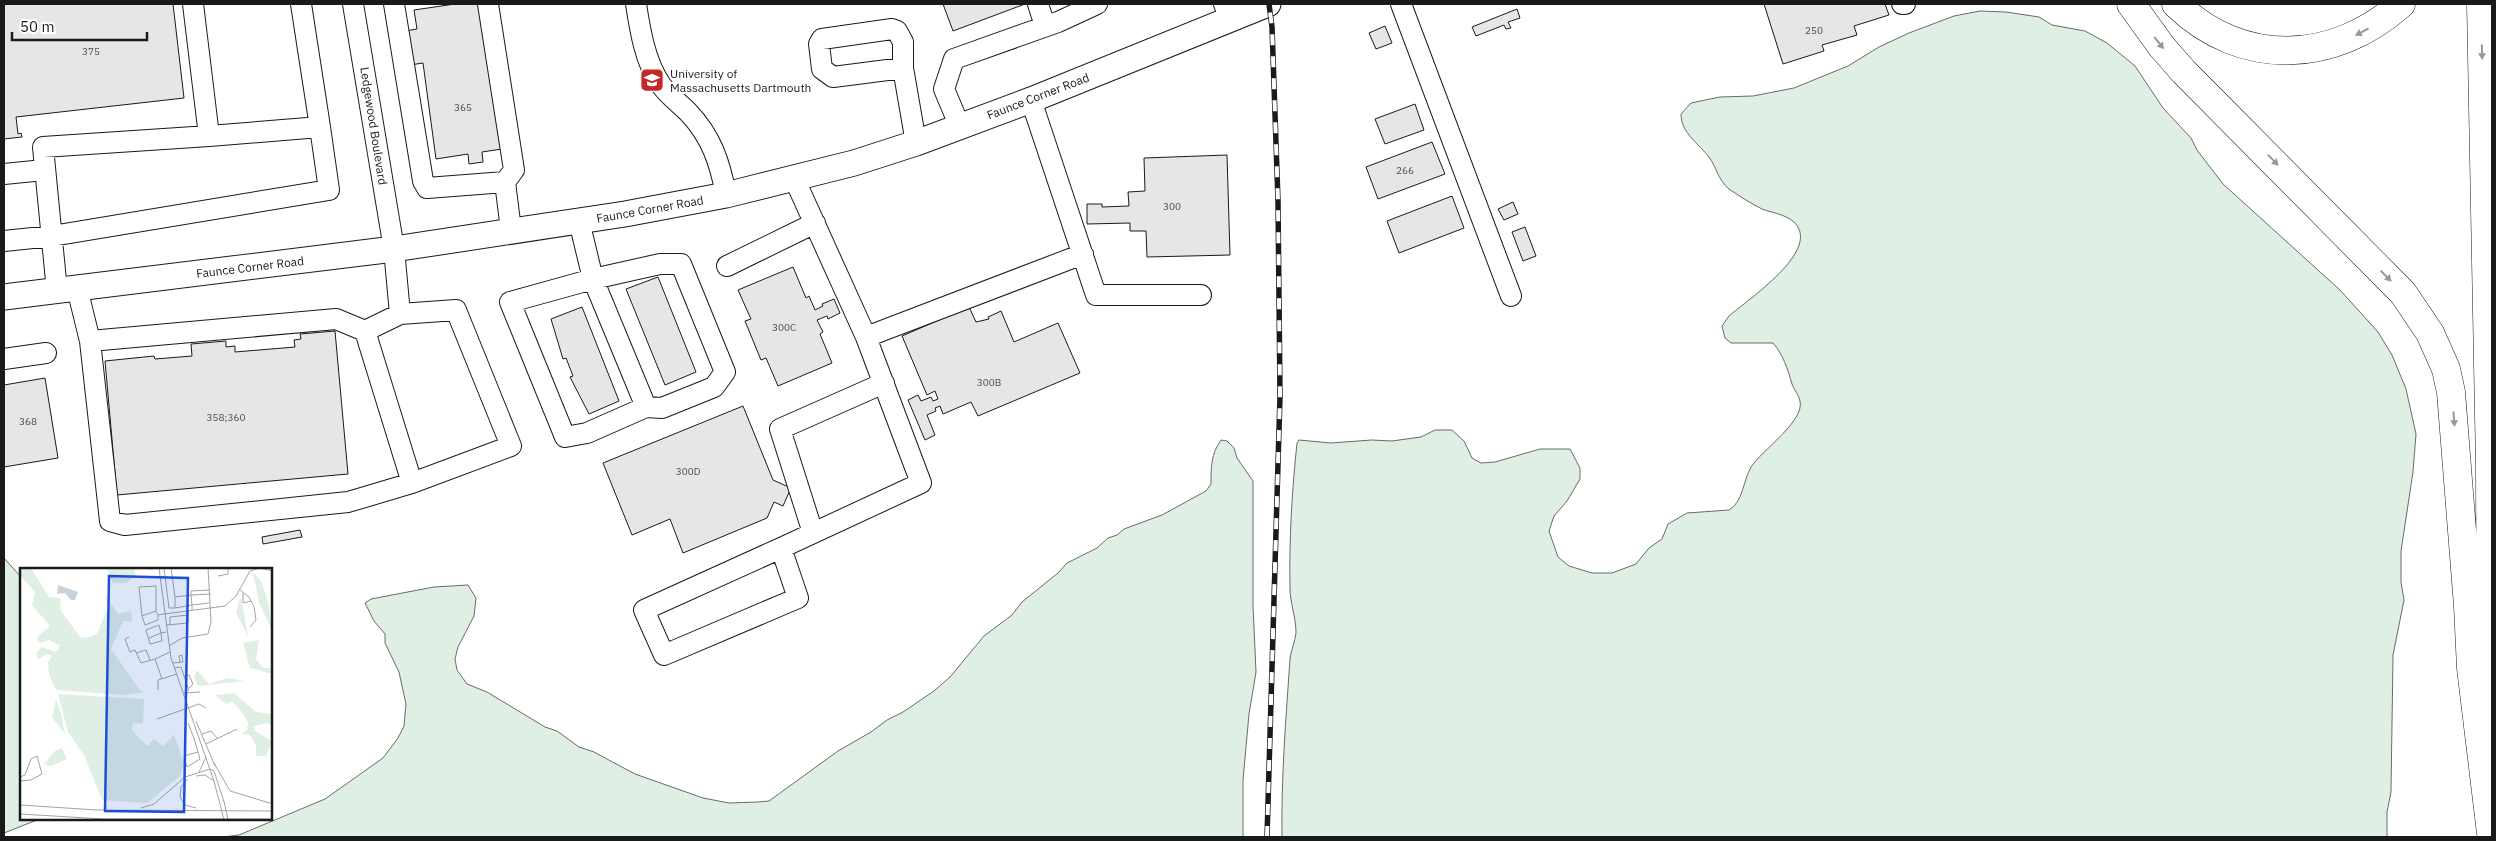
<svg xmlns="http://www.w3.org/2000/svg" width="2496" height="841" font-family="'IBM Plex Sans',sans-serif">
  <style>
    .green { fill: #e0efe3; stroke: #6a6a6a }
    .building { fill: #e6e6e6; stroke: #1a1a1a }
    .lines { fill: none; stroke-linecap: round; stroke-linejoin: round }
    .minor-casing { stroke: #1a1a1a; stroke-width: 22 }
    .major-casing { stroke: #1a1a1a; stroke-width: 27 }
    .highway-casing { stroke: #1a1a1a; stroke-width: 29 }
    .minor { stroke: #fff; stroke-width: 20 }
    .major { stroke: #fff; stroke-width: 25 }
    .highway { stroke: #fff; stroke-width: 28 }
    .rail-casing { stroke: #1a1a1a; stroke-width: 5.5 }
    .rail { stroke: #fff; stroke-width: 4; stroke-dasharray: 11; stroke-linecap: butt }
    .oneway { fill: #989898 }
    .labels { text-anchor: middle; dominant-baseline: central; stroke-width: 4; stroke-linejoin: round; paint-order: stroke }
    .number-label { font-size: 10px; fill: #4d4d4d }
    .poi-label { font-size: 12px; fill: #1a1a1a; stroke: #fff; text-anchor: start }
    .street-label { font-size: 12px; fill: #1a1a1a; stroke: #fff }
    .inset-road { fill: none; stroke: #a3a3a3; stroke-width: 1 }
    .view { fill: #1d4ed8; fill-opacity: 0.15; stroke: #1d4ed8; stroke-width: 2.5 }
    .inset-edge { fill: none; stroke: #1a1a1a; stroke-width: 2.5 }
  </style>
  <rect width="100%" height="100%" fill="#fff"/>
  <path class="green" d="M1980,11l26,1 33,5 13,8 33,6 22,12 28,23 28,42 28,30 6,12 26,34 117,106 38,42 14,23 14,34 10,45 -3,38 -12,79v31l3,18 -11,55 -2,137 -4,20v25h-1105c-1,-59 4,-119 8,-178 1,-9 5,-17 6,-26 0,-16 -6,-30 -6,-45 -1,-49 2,-97 7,-145l2,-3 32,3 41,-3 20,1 29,-4 14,-7h17l12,11 8,17 9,5 14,-1 45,-13h30l10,19v11l-13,22 -13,15 -5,15 9,26 11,9 23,7h20l24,-9 13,-16 13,-9 6,-15 19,-11 42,-3c14,-8 14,-29 22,-43 10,-16 54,-46 49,-66 -1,-6 -6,-11 -8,-17 -4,-14 -9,-30 -19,-41h-42l-6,-5 -3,-12 7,-10c18,-16 94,-66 65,-94 -9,-8 -22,-9 -32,-13 -10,-5 -23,-13 -33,-20 -11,-9 -12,-21 -20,-32 -10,-13 -28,-24 -28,-43l10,-11 29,-6 33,-1 41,-8 54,-22 31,-19 30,-14 45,-17z
    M1221,440l6,1 7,7 3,10 16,23v125l3,66 -7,42 -6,66v57h-1020l16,-2 86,-36 58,-41 15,-20 6,-12 2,-22 -7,-32 -14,-29v-9l-11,-13 -9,-18 6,-4 63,-12 34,-2 8,13 -2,18 -16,31 -3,12 2,11 10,14 20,8 58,35 12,4 22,16 15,5 41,22 68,24 26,5 29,-1 11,-1 69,-50 33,-19 16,-12 16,-8 31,-21 16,-14 34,-41 28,-21 10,-13 36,-29 9,-10 30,-15 11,-10 9,-3 7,-6 38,-14 44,-24 5,-7c0,-17 0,-30 10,-44z
    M4,558l17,19v243h16l-33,13z"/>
  <path class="building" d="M4,4h169l11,94 -168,19 2,17 3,-1 1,4 -18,2z
    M455,4h27l20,145 -20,3 1,10 -14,2 -1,-10 -32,5 -13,-96 -13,2 -5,-34 12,-2 -3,-19z
    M943,4h82l-72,27z
    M1764,4h121l4,11 -35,11 3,9 -35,10 2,6 -41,13z
    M1517,9l3,9 -12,4 3,6 -5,1 -2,-4 -28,11 -4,-9z
    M1385,26l7,17 -16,6 -7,-16z
    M1415,104l9,26 -39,14 -10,-25z
    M1432,142l13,32 -67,25 -12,-32z
    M1227,155l3,100 -83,2 -1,-26h-16v-8l-43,1v-20h15v3l27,-1 -1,-14 17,-1 -1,-33z
    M1452,196l12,32 -65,25 -12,-32z
    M1513,202l5,12 -14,6 -6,-11z
    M1525,227l11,29 -13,5 -11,-29z
    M793,267l13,31 3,-2 6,14 8,-4 -1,-2 12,-5 6,14 -12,6 -1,-3 -10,4 6,12 -3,2 12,29 -54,23 -12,-28 -5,2 -16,-39 6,-2 -13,-29z
    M658,277l38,95 -31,13 -39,-96z
    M582,307l37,94 -30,13 -19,-37 3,-1 -7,-18 -3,1 -12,-40z
    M969,307l7,15 13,-3 -1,-2 13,-6 13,31 44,-19 22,50 -102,43 -7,-14 -28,12 -3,-8 -5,2 1,3 -9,4 8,20 -10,5 -17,-40 10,-5 3,6 10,-4 2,4 5,-2 -3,-8 -8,4 -25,-59z
    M335,331l13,143 -231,21 -12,-134 49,-5 1,3 37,-3 -1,-12 35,-3v6l9,-1v6l60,-5 -1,-7 7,-1 -1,-5z
    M45,378l13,80 -54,9v-82z
    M743,406l30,74 18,8 -8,18 -9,-4 -7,16 -84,35 -13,-34 -38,16 -29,-72z
    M300,530l2,7 -39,7 -1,-7z"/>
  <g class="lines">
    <g class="minor-casing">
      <path id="minor" d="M193,4l16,132 111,-9 -19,-123
        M353,4l41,245 6,65 -35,17 47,152 99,-37 -55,-136 -56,4
        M394,4l29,177 4,7 78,-6
        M488,4l26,166 -9,12 6,48
        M636,4c4,26 9,58 25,81 7,10 18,18 27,27 23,24 32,50 38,83
        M1038,4l7,22
        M1224,4l6,15
        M1401,4l110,292
        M1902,4h3
        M903,68l-70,9 -11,-8 -3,-25 3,-5 70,-10 5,2 6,11v26l13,75
        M1031,100l65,195h105
        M960,127l-16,-38 10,-30 104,-37 39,-18
        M4,174l40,-4
        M794,178l72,159 217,-83
        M579,221l14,58 67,-15h21l44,108 -11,15 -52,21 -16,-1 -59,26 -22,4 -55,-135 83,-23 53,128
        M4,241l48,-5 277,-46 -9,-63
        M727,266l88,-43
        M77,288l13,53 246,-22 29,12
        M57,291l-14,-144 166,-11
        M90,341l20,180 15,4 223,-23 64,-19
        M4,359l42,-6
        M813,533l-33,-104 104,-46
        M781,548l-137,62 20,45 134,-57 -17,-50 140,-65 -55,-146"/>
    </g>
    <g class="major-casing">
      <path id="major" d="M4,297l390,-48 231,-35 101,-19 128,-32 62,-20 115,-43 237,-96"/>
    </g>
    <g class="highway-casing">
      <path id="highway" d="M2131,4l31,43 22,25 219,221 27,40 16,36 5,23 17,214 3,62 20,165
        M2176,4c66,64 158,60 225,0
        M2481,4l9,462 1,246"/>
    </g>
    <use href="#minor" class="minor"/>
    <use href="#major" class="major"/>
    <use href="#highway" class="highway"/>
    <g class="rail-casing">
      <path id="rail" d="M1267,837l13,-441 -2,-195 -6,-174 -3,-23"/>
    </g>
    <use href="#rail" class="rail"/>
  </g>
  <defs><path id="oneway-solid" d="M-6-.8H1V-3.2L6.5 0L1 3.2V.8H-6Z" transform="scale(1.25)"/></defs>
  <g class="oneway">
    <use href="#oneway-solid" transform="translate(2362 32) rotate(152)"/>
    <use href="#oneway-solid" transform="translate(2159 43) rotate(51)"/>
    <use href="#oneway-solid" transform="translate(2482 52) rotate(89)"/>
    <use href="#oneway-solid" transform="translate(2273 160) rotate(46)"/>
    <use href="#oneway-solid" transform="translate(2386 276) rotate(45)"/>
    <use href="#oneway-solid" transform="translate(2454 419) rotate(86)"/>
  </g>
  <defs>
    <g id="university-square" transform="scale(1.25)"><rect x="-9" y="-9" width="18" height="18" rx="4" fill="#c62828" stroke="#fff"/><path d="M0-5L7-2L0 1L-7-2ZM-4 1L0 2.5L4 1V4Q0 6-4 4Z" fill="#fff"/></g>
  </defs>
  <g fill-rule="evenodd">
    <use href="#university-square" x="652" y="80"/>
  </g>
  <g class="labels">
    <g class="number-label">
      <text x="1814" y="30">250</text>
      <text x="91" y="51">375</text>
      <text x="463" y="107">365</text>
      <text x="1405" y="170">266</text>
      <text x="1172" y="206">300</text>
      <text x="784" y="327">300C</text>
      <text x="989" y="382">300B</text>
      <text x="226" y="417">358;360</text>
      <text x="28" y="421">368</text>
      <text x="688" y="471">300D</text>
    </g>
    <g class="poi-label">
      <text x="670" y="73">University of<tspan x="670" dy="14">Massachusetts Dartmouth</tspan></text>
    </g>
    <g class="street-label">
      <text transform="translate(1038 96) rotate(-21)">Faunce Corner Road</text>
      <text transform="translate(374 126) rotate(81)">Ledgewood Boulevard</text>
      <text transform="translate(650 209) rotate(-10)">Faunce Corner Road</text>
      <text transform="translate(250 267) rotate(-7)">Faunce Corner Road</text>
    </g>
  </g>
  <g transform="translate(20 568)">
    <rect width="252" height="252" fill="#fff"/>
    <path d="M0,0h11l18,29 11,1 1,13 19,26 6,1 11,-4 11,-27 -3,-12 13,19 13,-3 1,10h-9l-12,28 29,41 4,2 -21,3 -67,-5 -7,-16 -1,-12 4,-6 -5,-2 -9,5 -2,-6 6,-6 14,5 4,-6 -11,-6 -9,3 -3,-3v-3l13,-11 -18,-21 3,-13 -15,-17zM87,0h27l2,8 -10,7h-13zM233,4l8,9 7,20 4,29 -13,-27zM220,30l2,4 6,34 -12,-23zM239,72l-3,19 7,9h7l2,6 -22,-6 -7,-25zM177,102l12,14 18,-6 17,3 -46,5 -4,-9zM214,125l22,19 16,2v12l-5,-3 -13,3 1,5 17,10 -6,15h-10v-10l-6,-11 -9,-1 6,-4 1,-7 -7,-12 -9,-10 -6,3 -11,-9zM38,126l86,5 -1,25 -10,-1 -1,7 15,16 7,-7 9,7 11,-11 10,29 -4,12 -33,27 -45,-3 -18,-45 -16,-23zM36,132l5,13 4,21 -13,-17zM42,180l5,11 -16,7 -7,-2 12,-14z" fill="#e0efe3"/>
    <path d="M38,17l20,7 -3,8h-4l-6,-7 -8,1z" fill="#c6d2dc"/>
    <path class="inset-road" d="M118,0l15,1M139,0l12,90 43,123 10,39M144,0l5,40h6M151,0l4,29M198,8l10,-2v-6M136,18v25M219,21l10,8 5,10 2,13 -6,7M223,25v10l8,-2M189,35l-17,2 -1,-10 20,-1M172,42v-5l-17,3v-11l16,-2v-4l19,-1M138,47v5l-13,5 -3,-9 14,-5 2,4 6,-1 61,-8 11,-10 14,-25 9,-3 14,3M122,48l-3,-29 17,-1M150,56v-7l18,-2M147,57l21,-2v-12M109,69l-4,2 5,13 5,-2 6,13 14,-4M129,70l12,-5 -2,-8 -13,5 4,14 12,-3 -1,-8 5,-1M149,78l13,-8 26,-4 3,-12 -3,-54M116,85l10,-3 4,10M153,95l10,-1 -1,-7 -3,1 1,6M154,100l7,-1 8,24M164,108l5,-1 4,9 -4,4M142,111l-7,-20 15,-7M138,122v-10l19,-6M164,125l16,-1M137,151l42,-15 7,4M176,153l19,45M168,155l6,15 6,21 -13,8 -3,-11 14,-4M182,166l9,-3 6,7M186,176l31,-15M194,195l16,28 43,13M179,204l7,-15M176,208l9,-1 9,6M0,209l5,-2 6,-16 6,-3 5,18 -11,6 -11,1M168,211l-7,8 -1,10 5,8 11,3M204,233l4,19M0,237l77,5 176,1M121,240l13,-4 31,-27 25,-8 4,2 10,31M0,246l84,5h169"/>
    <path class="view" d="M89,8l79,2 -4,234 -79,-1z"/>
    <rect width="252" height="252" class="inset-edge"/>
  </g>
  <rect width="2496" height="841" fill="none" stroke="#1a1a1a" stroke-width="10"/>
  <path d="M12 32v8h135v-8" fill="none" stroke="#1a1a1a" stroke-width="2.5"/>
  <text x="20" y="32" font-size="15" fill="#1a1a1a" stroke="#ffffff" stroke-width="4" paint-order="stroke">50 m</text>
</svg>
